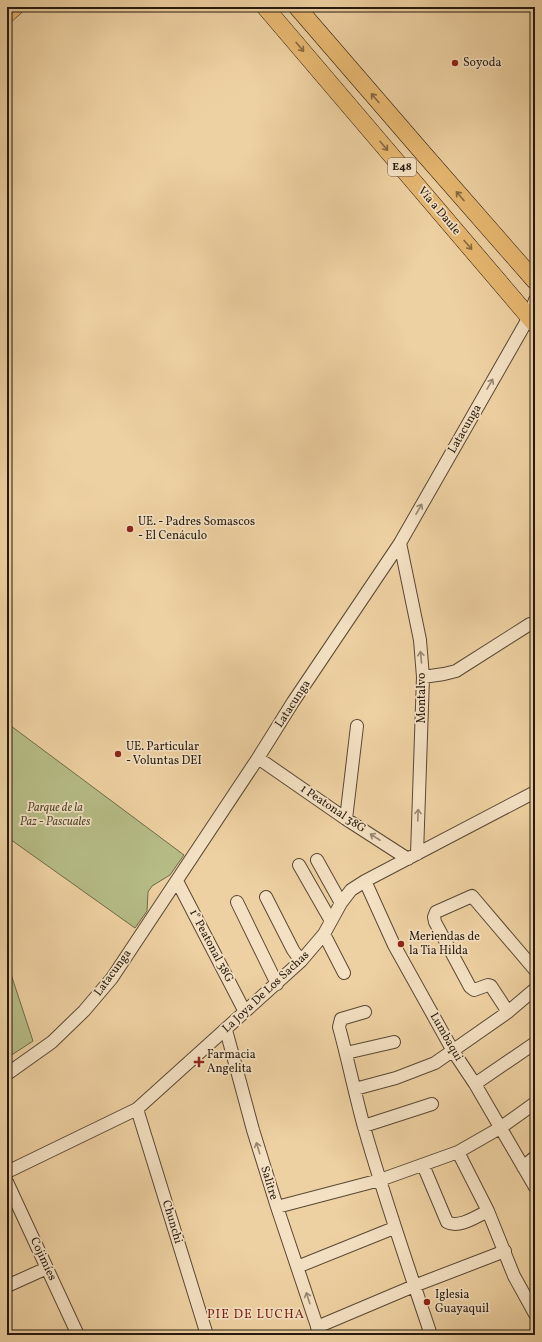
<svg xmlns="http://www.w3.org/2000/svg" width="542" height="1342" font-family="Vollkorn,serif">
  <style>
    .green { fill: #b6bc86; stroke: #6e6b4a }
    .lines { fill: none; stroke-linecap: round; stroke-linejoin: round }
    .minor-casing { stroke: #594834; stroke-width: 14 }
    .highway-casing { stroke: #271a0f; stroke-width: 18 }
    .minor { stroke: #f4e1c3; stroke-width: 12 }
    .highway { stroke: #e7b871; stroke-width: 17 }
    .oneway { stroke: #876940 }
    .oneway2 { stroke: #988772 }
    .poi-dot { fill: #8f2418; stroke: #f4e1c3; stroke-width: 1.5 }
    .labels { text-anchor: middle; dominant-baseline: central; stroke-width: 3.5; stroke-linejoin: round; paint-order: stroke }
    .shield { fill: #f4e1c3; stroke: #645645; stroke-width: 1 }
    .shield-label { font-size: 11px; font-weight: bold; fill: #271a0f }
    .poi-label { font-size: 12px; fill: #271a0f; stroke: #f4e1c3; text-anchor: start }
    .street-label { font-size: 12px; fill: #271a0f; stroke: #f4e1c3 }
    .park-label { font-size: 12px; font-style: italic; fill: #524b33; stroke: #f4e1c3 }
    .neighbourhood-label { font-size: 13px; letter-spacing: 1px; fill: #7a1f14; stroke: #f4e1c3 }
  </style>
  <rect width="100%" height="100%" fill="#eed1a2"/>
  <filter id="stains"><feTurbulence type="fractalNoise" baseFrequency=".005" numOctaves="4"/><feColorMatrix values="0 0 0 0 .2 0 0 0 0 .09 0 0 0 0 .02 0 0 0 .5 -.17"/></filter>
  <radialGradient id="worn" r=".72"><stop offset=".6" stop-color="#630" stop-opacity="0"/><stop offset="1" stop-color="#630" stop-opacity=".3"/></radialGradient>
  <path class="green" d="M7,723l177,132 -14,20 -18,11 -4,6 -1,19 -12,17 -128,-91z
    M7,962l26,79 -26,17z"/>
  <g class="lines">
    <g class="minor-casing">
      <path id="minor" d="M400,543l20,97 3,37 -6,177
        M423,677l21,-3 12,-3 74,-47
        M258,758l88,61 62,40
        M346,819l11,-93
        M317,860l24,43
        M299,865l32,56
        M177,881l68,131
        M365,881l29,64 59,106 22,33 60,103
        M266,897l27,53 8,11
        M237,902l40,82
        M324,934l20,39
        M365,1012l-24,7 -2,8c9,33 16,67 25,100 20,70 44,139 67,208
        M508,1012l-17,-26 -3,-1 -14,5 -4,-3 -35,-65 -1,-5 2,-5 36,-16 63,74
        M226,1030l27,100 24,77 43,128
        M346,1053l48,-11
        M7,1074l45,-32 32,-31 28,-33 146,-220 35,-56 107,-159 129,-226 6,-17
        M475,1084l60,-41
        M355,1089l41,-11 39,-15 73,-51 27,-23
        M137,1109l70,226
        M364,1126l68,-22
        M458,1152l30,59 26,65 21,38
        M423,1165l24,57c12,7 30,-6 41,-11
        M523,1167l12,-10
        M7,1172l130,-63 164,-148 23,-27 17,-31 10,-13 14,-9 170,-89
        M7,1182l71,153
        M277,1207l103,-27 78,-28 42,-24 35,-25
        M297,1267l97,-39
        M7,1286l40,-18
        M317,1327l97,-41 91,-35"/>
    </g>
    <g class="highway-casing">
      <path id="highway" d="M265,7l270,317
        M297,7l126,146 112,128
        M7,14l8,-7"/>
    </g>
    <use href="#minor" class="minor"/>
    <use href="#highway" class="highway"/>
  </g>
  <defs><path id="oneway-shaft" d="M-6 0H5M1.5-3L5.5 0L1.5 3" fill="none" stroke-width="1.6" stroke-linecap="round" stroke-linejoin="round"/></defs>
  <g class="oneway">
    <use href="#oneway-shaft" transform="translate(300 47) rotate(50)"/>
    <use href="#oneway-shaft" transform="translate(375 98) rotate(-131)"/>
    <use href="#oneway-shaft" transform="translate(384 146) rotate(50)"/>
    <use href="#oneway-shaft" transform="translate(460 196) rotate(-131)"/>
    <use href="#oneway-shaft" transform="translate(468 245) rotate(50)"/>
  </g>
  <g class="oneway2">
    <use href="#oneway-shaft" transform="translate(490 384) rotate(-60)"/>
    <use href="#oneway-shaft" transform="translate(419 509) rotate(-60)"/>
    <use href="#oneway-shaft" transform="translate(421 657) rotate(-95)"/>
    <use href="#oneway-shaft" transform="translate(418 815) rotate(-88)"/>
    <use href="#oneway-shaft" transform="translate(375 837) rotate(-147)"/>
    <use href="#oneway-shaft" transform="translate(258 1148) rotate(-107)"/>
    <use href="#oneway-shaft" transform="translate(308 1298) rotate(-108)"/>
  </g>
  <g class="poi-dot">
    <circle cx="455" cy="63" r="4"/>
    <circle cx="130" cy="529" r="4"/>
    <circle cx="118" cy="754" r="4"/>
    <circle cx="401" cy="944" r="4"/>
    <path d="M197 1056h4v4h4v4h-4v4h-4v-4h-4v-4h4z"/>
    <circle cx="427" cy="1302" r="4"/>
  </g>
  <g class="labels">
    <rect class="shield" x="388" y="158" width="28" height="18" rx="3"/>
    <g class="shield-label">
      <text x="402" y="167">E48</text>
    </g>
    <g class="poi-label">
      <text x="463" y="63">Soyoda</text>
      <text x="138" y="522">UE. - Padres Somascos<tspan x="138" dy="14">- El Cenáculo</tspan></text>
      <text x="126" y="747">UE. Particular<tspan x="126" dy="14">- Voluntas DEI</tspan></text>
      <text x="409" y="937">Meriendas de<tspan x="409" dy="14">la Tia Hilda</tspan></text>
      <text x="207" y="1055">Farmacia<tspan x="207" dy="14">Angelita</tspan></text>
      <text x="435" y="1295">Iglesia<tspan x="435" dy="14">Guayaquil</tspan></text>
    </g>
    <g class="street-label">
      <text transform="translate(439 211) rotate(50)">Vía a Daule</text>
      <text transform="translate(465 429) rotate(-60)">Latacunga</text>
      <text transform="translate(422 698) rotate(-90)">Montalvo</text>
      <text transform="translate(293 704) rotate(-57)">Latacunga</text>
      <text transform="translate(333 809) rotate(34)">1 Peatonal 38G</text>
      <text transform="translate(211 946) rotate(62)">1° Peatonal 38G</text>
      <text transform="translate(113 973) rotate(-54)">Latacunga</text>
      <text transform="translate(266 992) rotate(-43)">La Joya De Los Sachas</text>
      <text transform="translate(446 1037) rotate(60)">Lumbaqui</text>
      <text transform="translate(269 1183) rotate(73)">Salitre</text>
      <text transform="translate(172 1222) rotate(73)">Chunchi</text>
      <text transform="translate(43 1259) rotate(65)">Cojimíes</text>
    </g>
    <g class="park-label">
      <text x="55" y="808">Parque de la<tspan x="55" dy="14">Paz - Pascuales</tspan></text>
    </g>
    <g class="neighbourhood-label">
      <text x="256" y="1315">PIE DE LUCHA</text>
    </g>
  </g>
  <rect width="542" height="1342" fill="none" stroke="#eed1a2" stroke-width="24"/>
  <rect x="8" y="8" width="526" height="1326" fill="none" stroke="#271a0f" stroke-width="2"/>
  <rect x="12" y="12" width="518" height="1318" fill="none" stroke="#271a0f"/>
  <rect width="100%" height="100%" filter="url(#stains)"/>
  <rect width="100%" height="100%" fill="url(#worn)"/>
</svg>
